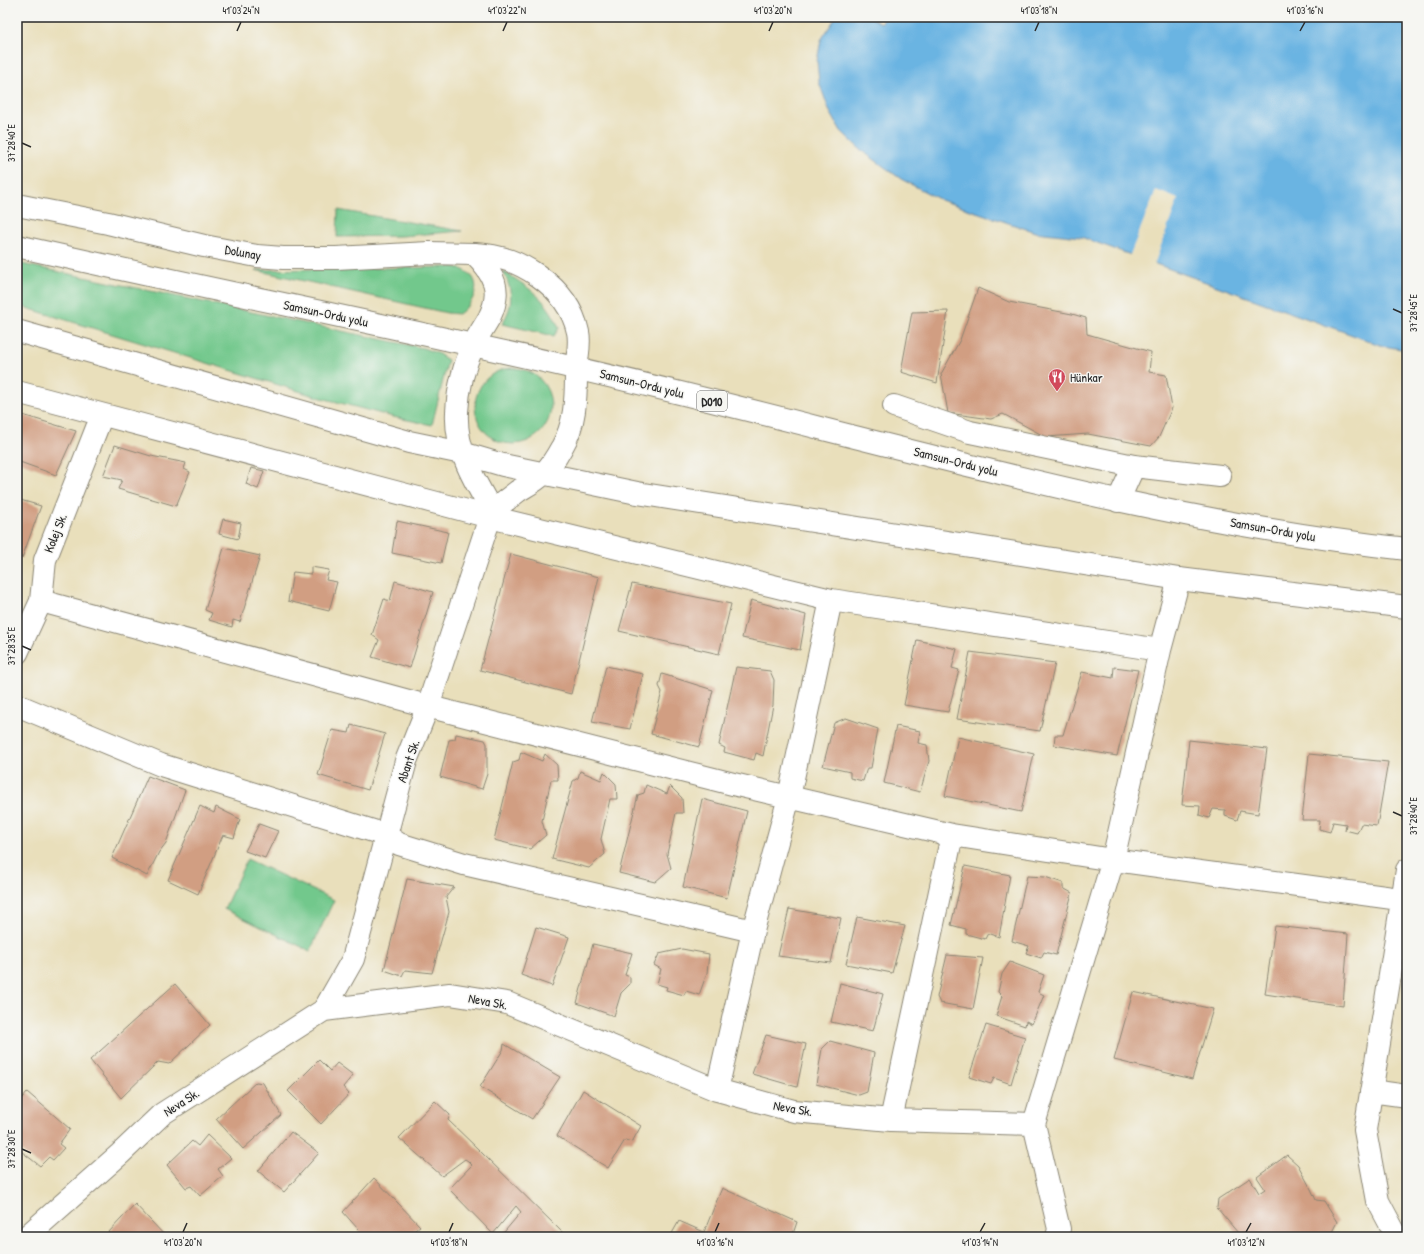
<svg xmlns="http://www.w3.org/2000/svg" width="1424" height="1254" font-family="'Patrick Hand',sans-serif">
  <style>
    .green { fill: #72c88c; stroke: #4e7a5c }
    .water { fill: #6ab4e2; stroke: #4a7086 }
    .pier { fill: #e9dfbb }
    .building { fill: #d19e82 }
    .lines { fill: none; stroke-linecap: round; stroke-linejoin: round }
    .minor-casing { stroke: #8a8573; stroke-width: 24 }
    .highway-casing { stroke: #8a8573; stroke-width: 24 }
    .minor { stroke: #fff; stroke-width: 22 }
    .highway { stroke: #fff; stroke-width: 22 }
    .ticks { fill: none; stroke: #2b2b2b; stroke-width: 1.5 }
    .labels { text-anchor: middle; dominant-baseline: central; stroke-width: 3; stroke-linejoin: round; paint-order: stroke }
    .shield { fill: #f6f6f2; stroke: #686867; stroke-width: 1 }
    .shield-label { font-size: 12px; font-weight: bold; fill: #2b2b2b }
    .street-label { font-size: 13px; fill: #2b2b2b; stroke: #f6f6f2 }
    .poi-label { font-size: 13px; fill: #2b2b2b; stroke: #f6f6f2; text-anchor: start }
    .neatline { fill: none; stroke: #2b2b2b; stroke-width: 1.5 }
    .ticks-label { font-size: 10px; text-anchor: middle; fill: #2b2b2b }
  </style>
  <rect width="100%" height="100%" fill="#f6f6f2"/>
  <filter id="ink" filterUnits="userSpaceOnUse"><feTurbulence type="fractalNoise" baseFrequency=".025" numOctaves="2"/><feDisplacementMap in="SourceGraphic" scale="8" xChannelSelector="R" yChannelSelector="G"/><feConvolveMatrix kernelMatrix="1 2 1 2 8 2 1 2 1" color-interpolation-filters="sRGB"/></filter>
  <filter id="wash" filterUnits="userSpaceOnUse"><feTurbulence type="fractalNoise" baseFrequency=".012" numOctaves="4" result="noise"/><feDisplacementMap in="SourceGraphic" scale="16" xChannelSelector="R" yChannelSelector="G"/><feGaussianBlur stdDeviation="0.9" result="paint"/><feColorMatrix in="noise" values="0 0 0 0 0 0 0 0 0 0 0 0 0 0 0 0 0 1.4 0 .05"/><feComposite in="paint" operator="in"/></filter>
  <g filter="url(#wash)">
    <rect width="100%" height="100%" fill="#e9dfbb"/>
    <path class="green" d="M338,210l124,21 -60,5 -65,1z
      M17,263l406,85 14,5 11,7 -16,65 -39,-8 -75,-20 -301,-92z
      M455,267c29,7 25,31 4,47l-12,-1 -192,-43z
      M503,271c26,17 44,27 56,57l-5,8 -52,-12c12,-20 11,-32 1,-53z
      M475 406a38 38 0 1 1 76 0a38 38 0 1 1-76 0Z
      M247,859l87,41 -24,51 -86,-42z"/>
    <path class="water" d="M836,17h34l11,6 5,-6h521v333l-24,-4 -302,-109 -46,-5 -94,-32 -40,-21 -40,-29 -20,-19 -12,-21 -10,-28 -2,-21 4,-21z"/>
    <path class="pier" d="M1156,190l22,9 -24,66 -25,-8z"/>
    <g id="blocks">
      <path class="building" d="M978,288l31,14 63,12 14,4 1,16 64,18 -2,20 17,3 6,33 -13,29 -8,9 -63,-12 -42,3 -43,-23 -12,5 -43,-6 -7,-39 19,-34z
        M948,311l-11,72 -36,-11 11,-60z
        M19,414l57,17 -20,44 -39,-14v-42z
        M115,445l36,11 35,7 -2,6 6,3 -14,34 -58,-17 4,-9 -19,-4z
        M251,468l13,3 -6,18 -12,-5z
        M17,499l24,7 -19,52 -5,-1z
        M223,519l18,4 -3,16 -19,-5z
        M397,521l51,11 -7,31 -49,-10z
        M224,548l36,8 -20,66 -7,-2 -1,7 -23,-7 3,-7 -7,-3z
        M511,554l88,23 -28,117 -91,-24z
        M311,567l18,3 -3,10 11,2 -8,29 -41,-10 5,-29 18,2z
        M395,581l38,11 -23,76 -38,-11 7,-17 -7,-5 12,-36 6,2z
        M632,584l99,20 -12,50 -100,-23z
        M751,600l55,15 -6,35 -58,-12z
        M917,640l40,9 -5,19 7,2 -11,42 -44,-7z
        M970,652l85,11 -15,68 -83,-12z
        M606,666l37,8 -13,55 -38,-7z
        M736,667l34,4 4,9 -1,25 -10,51 -7,-3 -2,7 -30,-8 1,-4 -6,-3z
        M1114,667l24,3 -21,86 -63,-11 1,-10h8l19,-63 31,6z
        M662,674l51,16 -14,57 -48,-13 11,-42 -3,-6z
        M846,718l32,11 -7,39h-4l-4,13 -13,-3v-6l-27,-6 11,-43z
        M351,725l34,9 -17,56 -50,-15 14,-45 17,3z
        M896,726l24,5 -2,12 9,2 2,16 -9,31 -36,-9z
        M456,734l29,6 2,4v30l-5,15 -42,-12 9,-37 6,-1z
        M958,737l76,17 -13,58 -76,-16z
        M1189,740l78,9 -9,65 -18,-3 -3,9 -12,-4v-6l-12,-1 -4,9 -10,-3 1,-9 -18,-1z
        M521,752l21,9 3,-7 12,11 1,15h-7l-9,41 4,14 -16,14 -36,-9 19,-78 6,-2z
        M1309,754l79,8 -11,64 -16,-2 -4,9 -12,-3 1,-6 -13,-2 -3,10 -11,-3 1,-9h-18z
        M580,771l21,9 3,-8 12,12 1,15h-7l-9,40 4,15 -16,14 -37,-9 21,-78 5,-3z
        M148,776l37,14 -19,53 -7,9 -12,24 -35,-18z
        M646,785l21,9 3,-8 12,12 1,15h-7l-9,41 4,14 -16,14 -36,-9 19,-78 6,-2z
        M702,799l45,12 -20,87 -44,-11z
        M200,806l14,7 2,-6 24,12 -6,19 -11,-3 -25,59 -30,-14z
        M259,824l19,7 -13,27 -20,-7z
        M965,866l45,9 -11,62 -11,-4 -3,6 -19,-5v-5l-15,-4z
        M1027,876l18,1 18,6v5l9,5 -16,62 -12,-3 -3,6 -15,-5 3,-7 -17,-5z
        M407,879l47,8 -8,10 3,15 -17,61 -27,-3 -3,6 -18,-6z
        M789,909l52,9 -10,45 -53,-7z
        M857,917l48,9 -13,47 -46,-9z
        M1275,926l73,8 -5,72 -78,-12z
        M536,927l33,10 -17,49 -31,-11z
        M593,944l39,9 -7,22 5,2v7l-9,9 -7,23 -37,-13z
        M682,949l27,5 -2,19 -8,22 -13,-4 -2,4 -18,-5 1,-3 -10,-3 4,-15 -7,-4 5,-11z
        M947,955l36,3 -10,51 -33,-6 -3,-6z
        M1010,962l34,13 -6,17 6,3 -12,29 -6,-3 -1,5 -29,-10 6,-20 -4,-4 4,-18z
        M840,983l43,11 -10,37 -42,-9z
        M175,984l35,41 -41,39 -11,-2 -37,36 -31,-38z
        M1133,992l80,17 -21,70 -78,-19z
        M986,1025l39,12 -14,47 -17,-6 -3,6 -22,-7z
        M766,1035l40,9 -9,43 -45,-13z
        M830,1041l44,12 -7,39 -8,3 -43,-11 6,-35z
        M504,1044l56,33 -28,42 -52,-32 23,-37z
        M319,1060l11,11 7,-8 16,12 -10,12 6,7 -28,30 -33,-33z
        M256,1082l7,1 18,32 -38,34 -27,-30z
        M583,1090l58,36 -9,16 -7,-2 -17,28 -51,-32z
        M27,1092l43,37 -11,15 5,4 -11,12 -4,-3 -9,9 -23,-18v-44z
        M435,1101l15,14 -2,5 31,30 88,87h-67l21,-25 -5,-6 -23,28 -44,-45 23,-24 -4,-4 -3,-2 -23,17 -43,-38z
        M291,1132l28,21 -35,39 -26,-21z
        M207,1135l24,23 -13,11 5,7 -23,20 -9,-10 -5,2 -19,-23 25,-24 6,5z
        M1287,1155l11,10 13,24 5,11 8,1 13,21 -5,10 -10,5h-75l-3,-5 -6,1 -21,-25 1,-9 32,-21 9,15 6,-4 -8,-12z
        M374,1178l46,48 -14,11h-41l-22,-25z
        M722,1188l75,34 -5,15h-122l9,-16 25,11z
        M135,1204l31,33h-55l-3,-4z"/>
    </g>
  </g>
  <g filter="url(#ink)">
    <use href="#blocks" fill-opacity="0" stroke="#8a8573" stroke-width="1"/>
    <g class="lines">
      <g class="minor-casing">
        <path id="minor" d="M17,205l91,18 96,23 53,10 26,2h53l93,-5 45,1
          M17,392l473,125 341,83 329,50
          M894,406l76,26 164,34
          M1118,501l16,-35 86,10
          M41,601l401,109 291,74 219,51 161,25 294,40
          M17,653l24,-52 4,-41 57,-145
          M17,705l144,60 225,70 13,9 65,20 289,67
          M324,1010l29,-51 53,-198 22,-55 64,-195
          M717,1090l36,-159 36,-134 42,-197
          M1371,1091l36,5
          M891,1120l61,-285
          M26,1237l94,-83 42,-40 162,-104 126,-16 57,9 210,87 77,21 97,9 143,4
          M1057,1237l2,-8 -25,-105 79,-264 47,-210 19,-71
          M1397,1237l-19,-36 -13,-71 42,-260"/>
      </g>
      <g class="highway-casing">
        <path id="highway" d="M17,246c221,50 443,93 663,147 241,59 481,129 727,156
          M474,254c44,1 94,32 104,78 3,13 -2,28 -2,42 0,25 -1,51 -14,73 -5,9 -11,20 -19,27 -7,7 -17,12 -25,17 -9,7 -18,14 -26,20 -18,-31 -37,-61 -35,-99 1,-22 7,-47 17,-68 4,-9 10,-17 15,-26 14,-28 5,-44 -15,-64z
          M17,331l392,111 53,11 41,12 134,28 542,86 228,28"/>
      </g>
      <use href="#minor" class="minor"/>
      <use href="#highway" class="highway"/>
    </g>
  </g>
  <path class="ticks" d="M237,31l4,-9M503,31l4,-9M769,31l4,-9M1035,31l4,-9M1300,31l5,-9M22,143l9,4M1393,309l9,4M22,646l9,4M1393,812l9,4M22,1149l9,4M183,1232l4,-9M449,1232l4,-9M715,1232l4,-9M980,1232l5,-9M1246,1232l5,-9"/>
  <defs>
    <g id="restaurant-pin" transform="scale(0.9)"><path d="M0 17L-7.5 6A9.5 9.5 0 1 1 7.5 6Z" fill="#d1495b" stroke="#f6f6f2"/><path d="M-5-6h1v4h1v-4h1v4h1v-4h1v5L-1.5 .5V6h-2V.5L-5-1ZM5-6V6H3V1.5H1.5Q1.5-4 5-6Z" fill="#fff"/></g>
  </defs>
  <g fill-rule="evenodd">
    <use href="#restaurant-pin" x="1057" y="377"/>
  </g>
  <g class="labels">
    <rect class="shield" x="697" y="391" width="30" height="20" rx="3"/>
    <g class="shield-label">
      <text x="712" y="401">D010</text>
    </g>
    <g class="street-label">
      <text transform="translate(243 252) rotate(10)">Dolunay</text>
      <text transform="translate(326 313) rotate(12)">Samsun-Ordu yolu</text>
      <text transform="translate(642 383) rotate(14)">Samsun-Ordu yolu</text>
      <text transform="translate(956 461) rotate(14)">Samsun-Ordu yolu</text>
      <text transform="translate(1273 529) rotate(10)">Samsun-Ordu yolu</text>
      <text transform="translate(55 533) rotate(-68)">Kolej Sk.</text>
      <text transform="translate(408 761) rotate(-71)">Abant Sk.</text>
      <text transform="translate(488 1001) rotate(11)">Neva Sk.</text>
      <text transform="translate(181 1102) rotate(-33)">Neva Sk.</text>
      <text transform="translate(793 1108) rotate(10)">Neva Sk.</text>
    </g>
    <g class="poi-label">
      <text x="1070" y="377">Hünkar</text>
    </g>
  </g>
  <rect width="1424" height="1254" fill="none" stroke="#f6f6f2" stroke-width="44"/>
  <rect x="22" y="22" width="1380" height="1210" class="neatline"/>
  <g class="ticks-label">
    <text x="241" y="14">41°03'24"N</text>
    <text x="507" y="14">41°03'22"N</text>
    <text x="773" y="14">41°03'20"N</text>
    <text x="1039" y="14">41°03'18"N</text>
    <text x="1305" y="14">41°03'16"N</text>
    <text transform="translate(11 143) rotate(-90)" y="4">37°28'40"E</text>
    <text transform="translate(1413 313) rotate(-90)" y="4">37°28'45"E</text>
    <text transform="translate(11 646) rotate(-90)" y="4">37°28'35"E</text>
    <text transform="translate(1413 816) rotate(-90)" y="4">37°28'40"E</text>
    <text transform="translate(11 1149) rotate(-90)" y="4">37°28'30"E</text>
    <text x="183" y="1246">41°03'20"N</text>
    <text x="449" y="1246">41°03'18"N</text>
    <text x="715" y="1246">41°03'16"N</text>
    <text x="980" y="1246">41°03'14"N</text>
    <text x="1246" y="1246">41°03'12"N</text>
  </g>
</svg>
